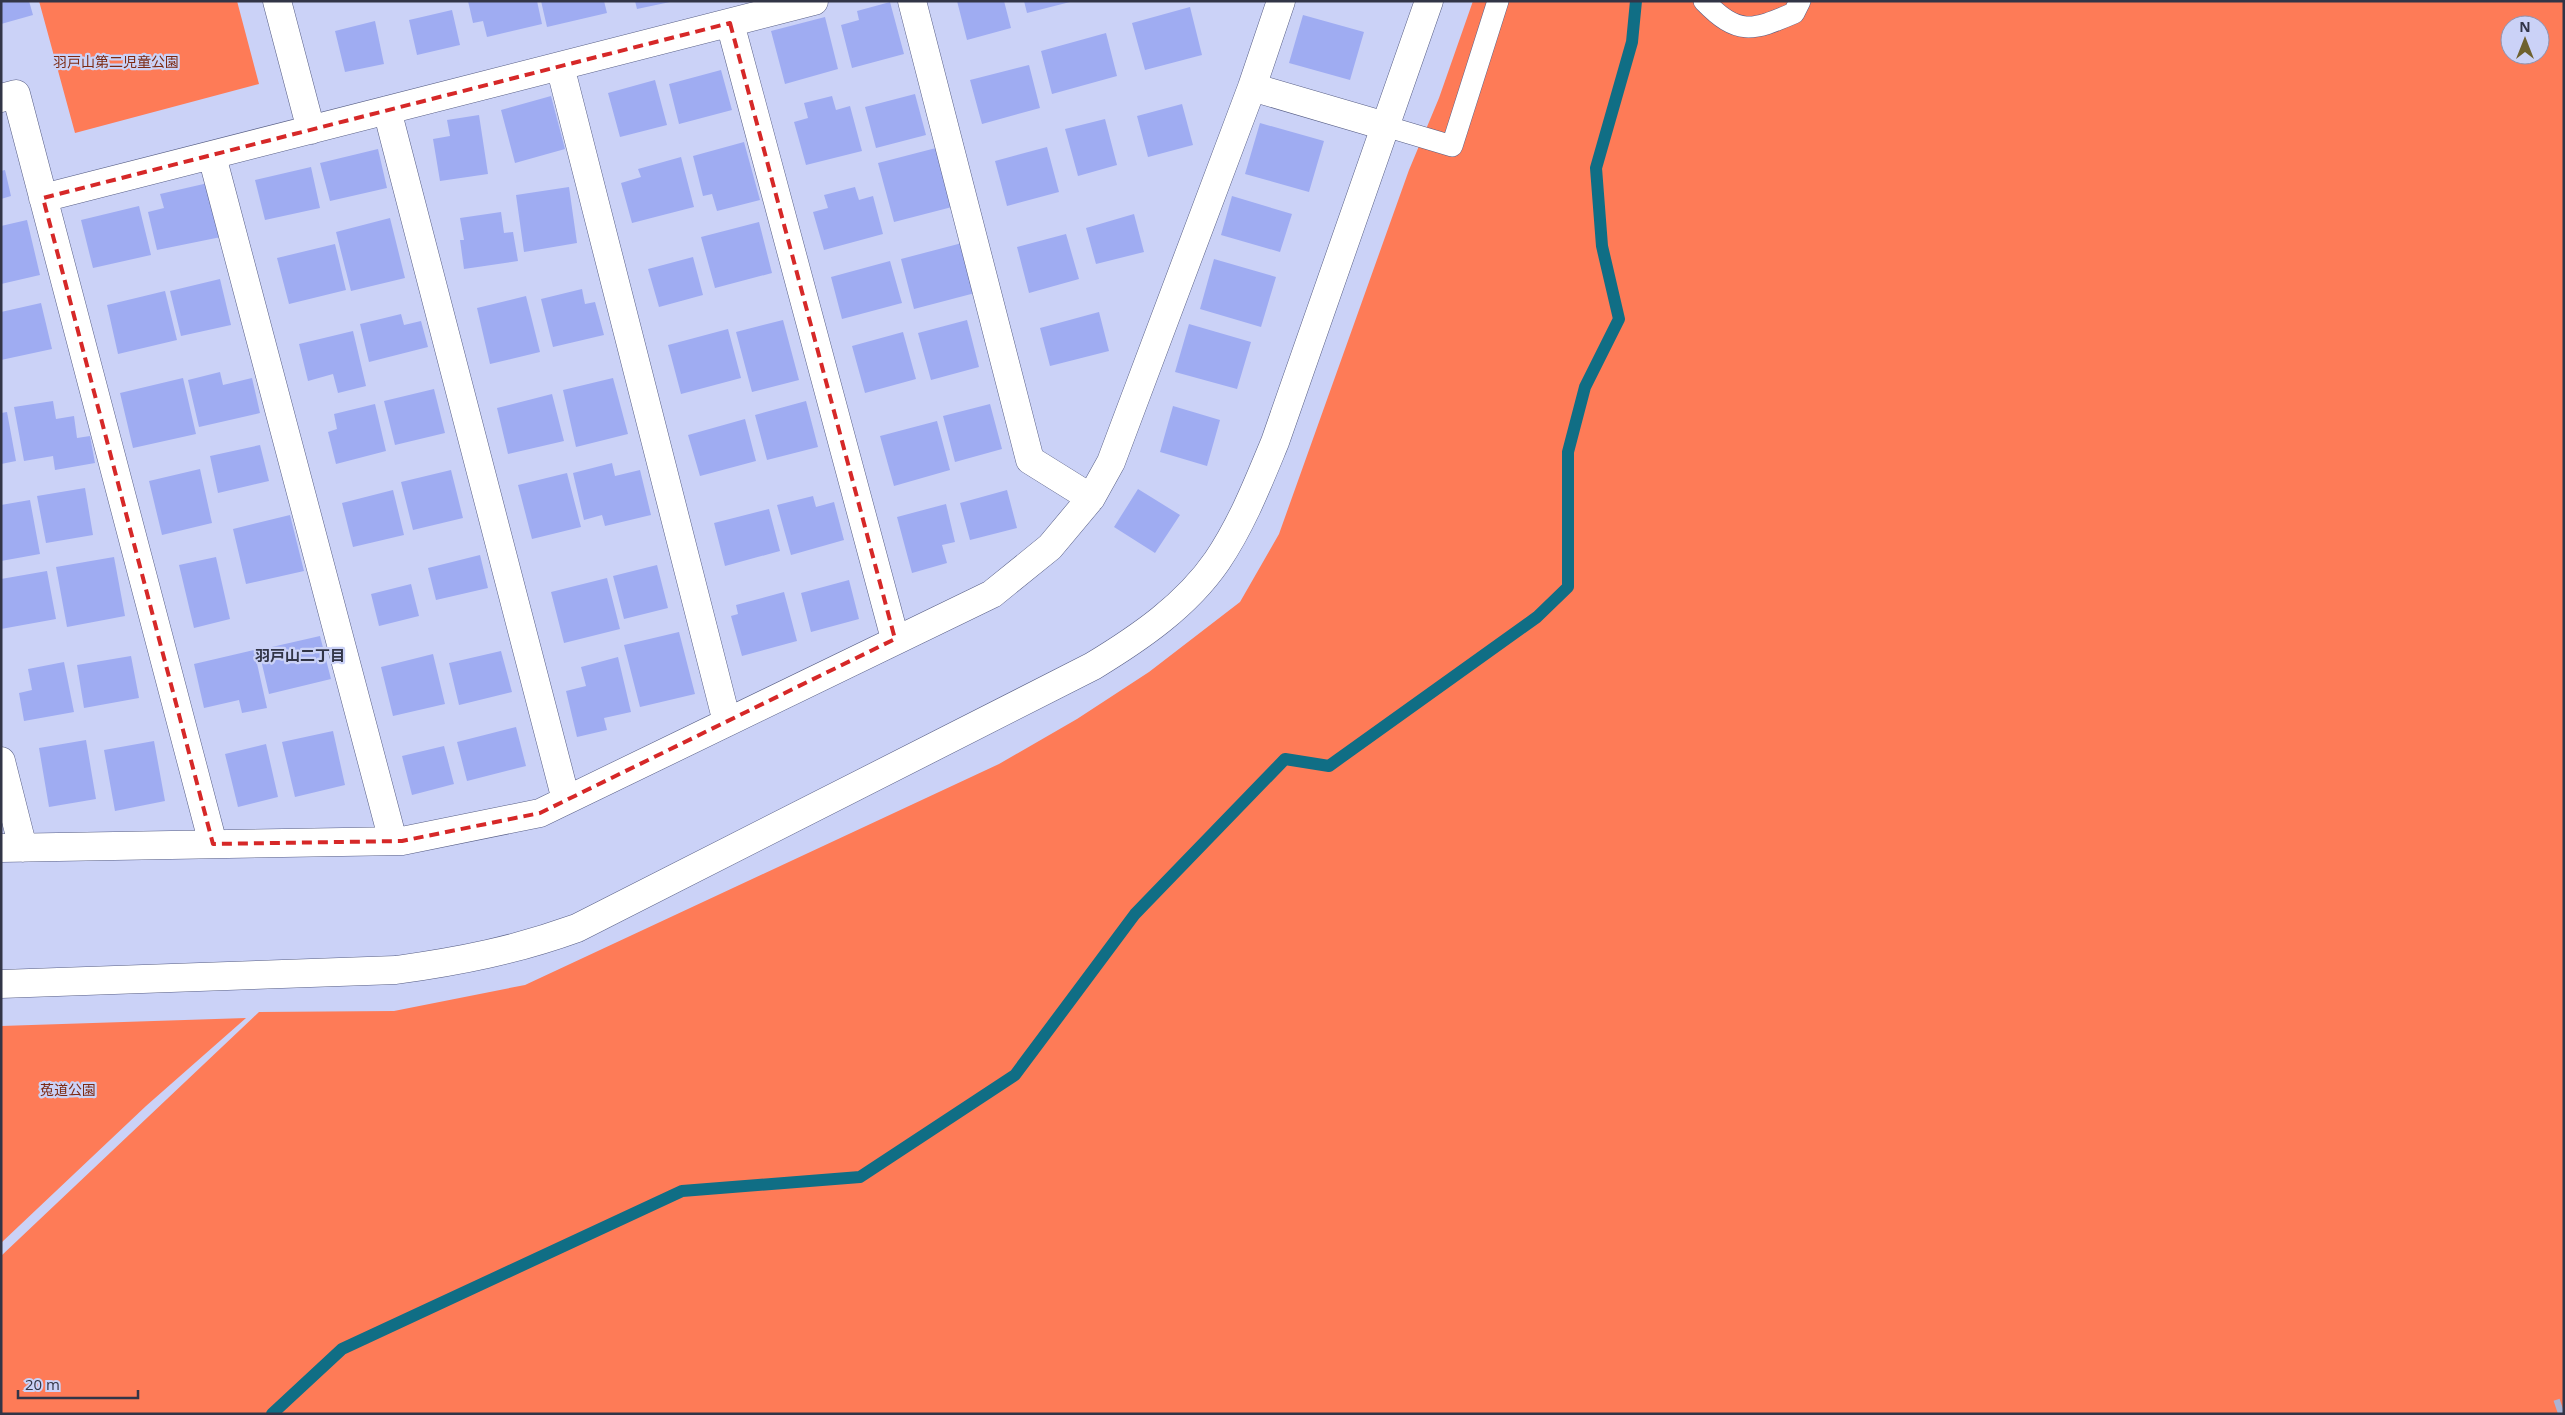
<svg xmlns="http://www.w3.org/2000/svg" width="2565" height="1415" font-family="'Open Sans','Noto Sans JP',sans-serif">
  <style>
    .green { fill: #fe7b57; fill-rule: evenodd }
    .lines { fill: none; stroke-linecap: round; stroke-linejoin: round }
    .stream { stroke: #106e85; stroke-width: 12 }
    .building { fill: #9facf2 }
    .highway-tunnel { stroke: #acb3d4; stroke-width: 28; stroke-dasharray: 28 14; stroke-linecap: butt }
    .lane-casing { stroke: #575e85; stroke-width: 22 }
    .street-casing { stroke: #575e85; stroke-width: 29 }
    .secondary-casing { stroke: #575e85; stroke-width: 29 }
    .lane { stroke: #fff; stroke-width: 21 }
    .street { stroke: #fff; stroke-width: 28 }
    .secondary { stroke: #fff; stroke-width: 28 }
    .marked { fill: none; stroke: #d62828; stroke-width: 4; stroke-dasharray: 10 6; stroke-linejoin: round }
    .labels { text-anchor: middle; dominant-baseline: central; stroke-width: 4.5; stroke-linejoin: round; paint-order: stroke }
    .park-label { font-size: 14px; fill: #7c2a13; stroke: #cbd2f7 }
    .neighbourhood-label { font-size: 15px; font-weight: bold; fill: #323547; stroke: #cbd2f7 }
  </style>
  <rect width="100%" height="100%" fill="#cbd2f7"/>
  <path class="green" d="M39,1h198l22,83 -184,49z
    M1473,1h1091v1413h-2563v-158l258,-244 135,-1 131,-26 474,-221 78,-45 72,-47 91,-70 39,-68 130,-364 30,-72zM2510,25h30v30h-30z
    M246,1018l-100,88 -145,137v-217z"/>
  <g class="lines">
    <path class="stream" d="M272,1414l70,-65 340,-158 178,-14 155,-102 120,-161 150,-155 44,7 208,-149 31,-30v-135l17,-65 34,-68 -17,-73 -6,-78 36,-126 4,-41"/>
  </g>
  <path class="building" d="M1,1h28l4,14 -32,9z
    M468,1h69l5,23 -55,13 -4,-16 -10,2z
    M541,1h63l3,12 -60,14z
    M635,1h34l1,1 -33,7z
    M957,1h47l7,27 -44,12z
    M1024,1h45l1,1 -43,11z
    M890,2l14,52 -52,14 -11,-43 18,-5 -2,-9z
    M1190,7l12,48 -57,15 -13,-47z
    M452,10l8,35 -43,10 -8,-35z
    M1303,15l61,17 -14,48 -61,-17z
    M825,17l13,52 -53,15 -14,-53z
    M375,21l9,43 -39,8 -10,-41z
    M1106,33l11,43 -65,18 -11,-43z
    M1029,65l11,43 -58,16 -12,-44z
    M721,70l11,40 -53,14 -10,-40z
    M655,80l12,45 -47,12 -12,-44z
    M915,94l11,41 -50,13 -11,-41z
    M551,96l14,53 -50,14 -14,-53z
    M832,96l4,14 14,-4 12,45 -56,14 -12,-43 14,-4 -4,-15z
    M1182,104l11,41 -45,12 -11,-41z
    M479,115l9,59 -48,7 -7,-42 17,-3 -3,-16z
    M1105,119l12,46 -39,11 -13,-47z
    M1260,123l64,18 -15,51 -64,-18z
    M744,142l16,58 -43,11 -5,-17 -9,2 -10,-40z
    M1047,147l12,45 -52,14 -12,-45z
    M936,148l16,59 -58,15 -16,-59z
    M378,149l9,39 -57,13 -10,-38z
    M681,157l13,50 -62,16 -11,-40 20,-6 -3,-8z
    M311,167l9,41 -55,12 -10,-40z
    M5,170l6,26 -10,3v-28z
    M208,183l13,54 -64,13 -9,-38 16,-4 -4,-14z
    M569,187l8,56 -53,9 -8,-57z
    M855,187l4,13 14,-4 10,38 -59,16 -11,-38 15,-4 -4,-13z
    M1232,196l60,18 -12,38 -59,-17z
    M139,206l12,49 -58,13 -12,-48z
    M501,212l3,21 9,-1 5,29 -54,8 -4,-29h4l-4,-22z
    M1134,214l10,38 -48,12 -10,-36z
    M390,218l15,60 -54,13 -15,-59z
    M27,220l13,55 -39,9v-58z
    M759,222l13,51 -57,15 -14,-51z
    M1066,234l13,45 -50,14 -12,-46z
    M962,243l13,50 -61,16 -13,-50z
    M335,244l11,46 -57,14 -12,-46z
    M693,257l10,38 -44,12 -11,-38z
    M1214,259l62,18 -15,50 -61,-18z
    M890,261l12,42 -60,16 -11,-42z
    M220,279l11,46 -50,11 -11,-45z
    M582,289l3,15 10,-2 9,33 -51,12 -12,-48z
    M165,291l12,49 -59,14 -11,-49z
    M526,296l14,56 -50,12 -13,-56z
    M41,303l11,46 -51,11v-48z
    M1099,312l10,39 -59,15 -10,-38z
    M401,314l3,11 17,-4 7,26 -59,15 -9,-38z
    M783,320l16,60 -47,12 -16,-60z
    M967,320l12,47 -48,13 -13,-47z
    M1189,324l62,18 -14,47 -62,-17z
    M728,329l13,49 -60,16 -13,-49z
    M353,331l13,55 -28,7 -5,-19 -25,7 -9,-37z
    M903,332l13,47 -51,14 -13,-47z
    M220,372l3,13 29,-7 8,35 -61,14 -11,-47z
    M183,378l13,56 -63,14 -13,-55z
    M613,378l15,56 -52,13 -13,-57z
    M434,389l11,44 -50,12 -11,-44z
    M552,394l12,47 -56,13 -11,-46z
    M53,401l3,18 18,-3 3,22 13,-2 5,27 -40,7 -2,-14 -29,5 -10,-54z
    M806,401l12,46 -51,13 -12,-45z
    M375,404l11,47 -50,13 -8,-32 9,-3 -3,-15z
    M990,404l12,45 -47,13 -12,-46z
    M1173,406l47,14 -13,46 -47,-14z
    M7,412l9,49 -15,3v-51z
    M745,419l11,42 -56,15 -12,-41z
    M937,421l13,49 -56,16 -14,-50z
    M260,445l9,36 -51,12 -8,-37z
    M612,463l3,13 25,-6 11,45 -46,11 -3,-11 -18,5 -11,-47z
    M200,469l12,54 -50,12 -13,-54z
    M451,470l12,48 -50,12 -12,-48z
    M567,473l14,54 -49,12 -14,-54z
    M85,488l8,47 -47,8 -9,-47z
    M1138,489l42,26 -25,38 -41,-26z
    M393,490l11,45 -51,12 -11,-44z
    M1007,490l10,38 -47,12 -10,-37z
    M813,496l3,11 18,-5 10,38 -53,15 -14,-50z
    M30,500l10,54 -39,7v-56z
    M946,504l9,38 -13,3 5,18 -35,10 -15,-56z
    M769,509l11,42 -55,15 -11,-43z
    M290,515l14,56 -58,13 -13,-55z
    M480,555l8,33 -52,12 -8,-32z
    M114,557l11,59 -58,11 -11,-60z
    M216,557l14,62 -36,9 -15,-63z
    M657,565l11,43 -44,11 -11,-43z
    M47,571l9,48 -55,10v-50z
    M607,578l13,51 -56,14 -13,-51z
    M849,580l10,39 -48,13 -10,-39z
    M411,584l8,32 -40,10 -8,-32z
    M784,592l13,49 -55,15 -11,-40 7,-2 -2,-9z
    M679,632l16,62 -55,13 -16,-62z
    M320,636l11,43 -62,15 -8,-34 4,-1 -2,-10z
    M254,650l13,58 -25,5 -3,-13 -35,8 -10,-44z
    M501,651l11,41 -53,13 -10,-42z
    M433,654l12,50 -52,12 -12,-49z
    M131,656l8,42 -55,10 -7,-43z
    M618,657l13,55 -27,6 3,12 -30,7 -11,-46 20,-5 -5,-19z
    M64,662l10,50 -50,9 -5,-28 13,-3 -4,-21z
    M516,727l10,39 -59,15 -10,-39z
    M333,731l12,54 -50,12 -13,-55z
    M86,740l10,59 -47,8 -10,-59z
    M154,741l11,60 -50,10 -11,-61z
    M266,744l12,53 -40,10 -13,-53z
    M444,746l10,38 -42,11 -10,-39z"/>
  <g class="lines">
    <path class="highway-tunnel" d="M2558,1414l6,-2"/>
    <g class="lane-casing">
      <path id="lane" d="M1704,1c34,35 48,30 90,12l6,-12
        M1385,126l67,20 46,-145"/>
    </g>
    <g class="street-casing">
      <path id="street" d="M277,1l34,129
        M912,1l118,459 61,38
        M730,23l165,616
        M560,66l167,656
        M1252,87l133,39
        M1,98l15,-4 197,750
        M387,110l179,690
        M212,156l181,685
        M43,198l771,-197
        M1,761l22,87
        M1,848l401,-7 138,-28 452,-219 58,-47 41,-49 20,-36 141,-375 29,-86"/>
    </g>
    <g class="secondary-casing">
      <path id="secondary" d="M1,984l395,-14c65,-9 120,-20 181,-42l516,-262c46,-28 93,-60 124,-105 25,-37 41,-78 58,-119l154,-441"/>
    </g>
    <use href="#lane" class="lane"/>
    <use href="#street" class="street"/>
    <use href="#secondary" class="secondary"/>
  </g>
  <path class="marked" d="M730,23l165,616 -355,174 -138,28 -189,3 -170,-646z"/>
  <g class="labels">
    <g class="park-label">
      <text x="116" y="61">羽戸山第二児童公園</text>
      <text x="68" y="1089">菟道公園</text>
    </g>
    <g class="neighbourhood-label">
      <text x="300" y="655">羽戸山二丁目</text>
    </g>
  </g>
  <rect width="2565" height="1415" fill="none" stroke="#323547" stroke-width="5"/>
  <g transform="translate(2525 40)"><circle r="24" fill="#cbd2f7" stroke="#8e93b1"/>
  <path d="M0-4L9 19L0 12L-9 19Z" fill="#6e612e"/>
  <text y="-8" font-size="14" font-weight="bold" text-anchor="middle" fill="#323547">N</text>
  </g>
  <path d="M18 1390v8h120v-8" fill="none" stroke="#323547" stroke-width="2.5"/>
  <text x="25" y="1390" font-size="15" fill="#323547" stroke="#cbd2f7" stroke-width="4" paint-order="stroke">20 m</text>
</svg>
